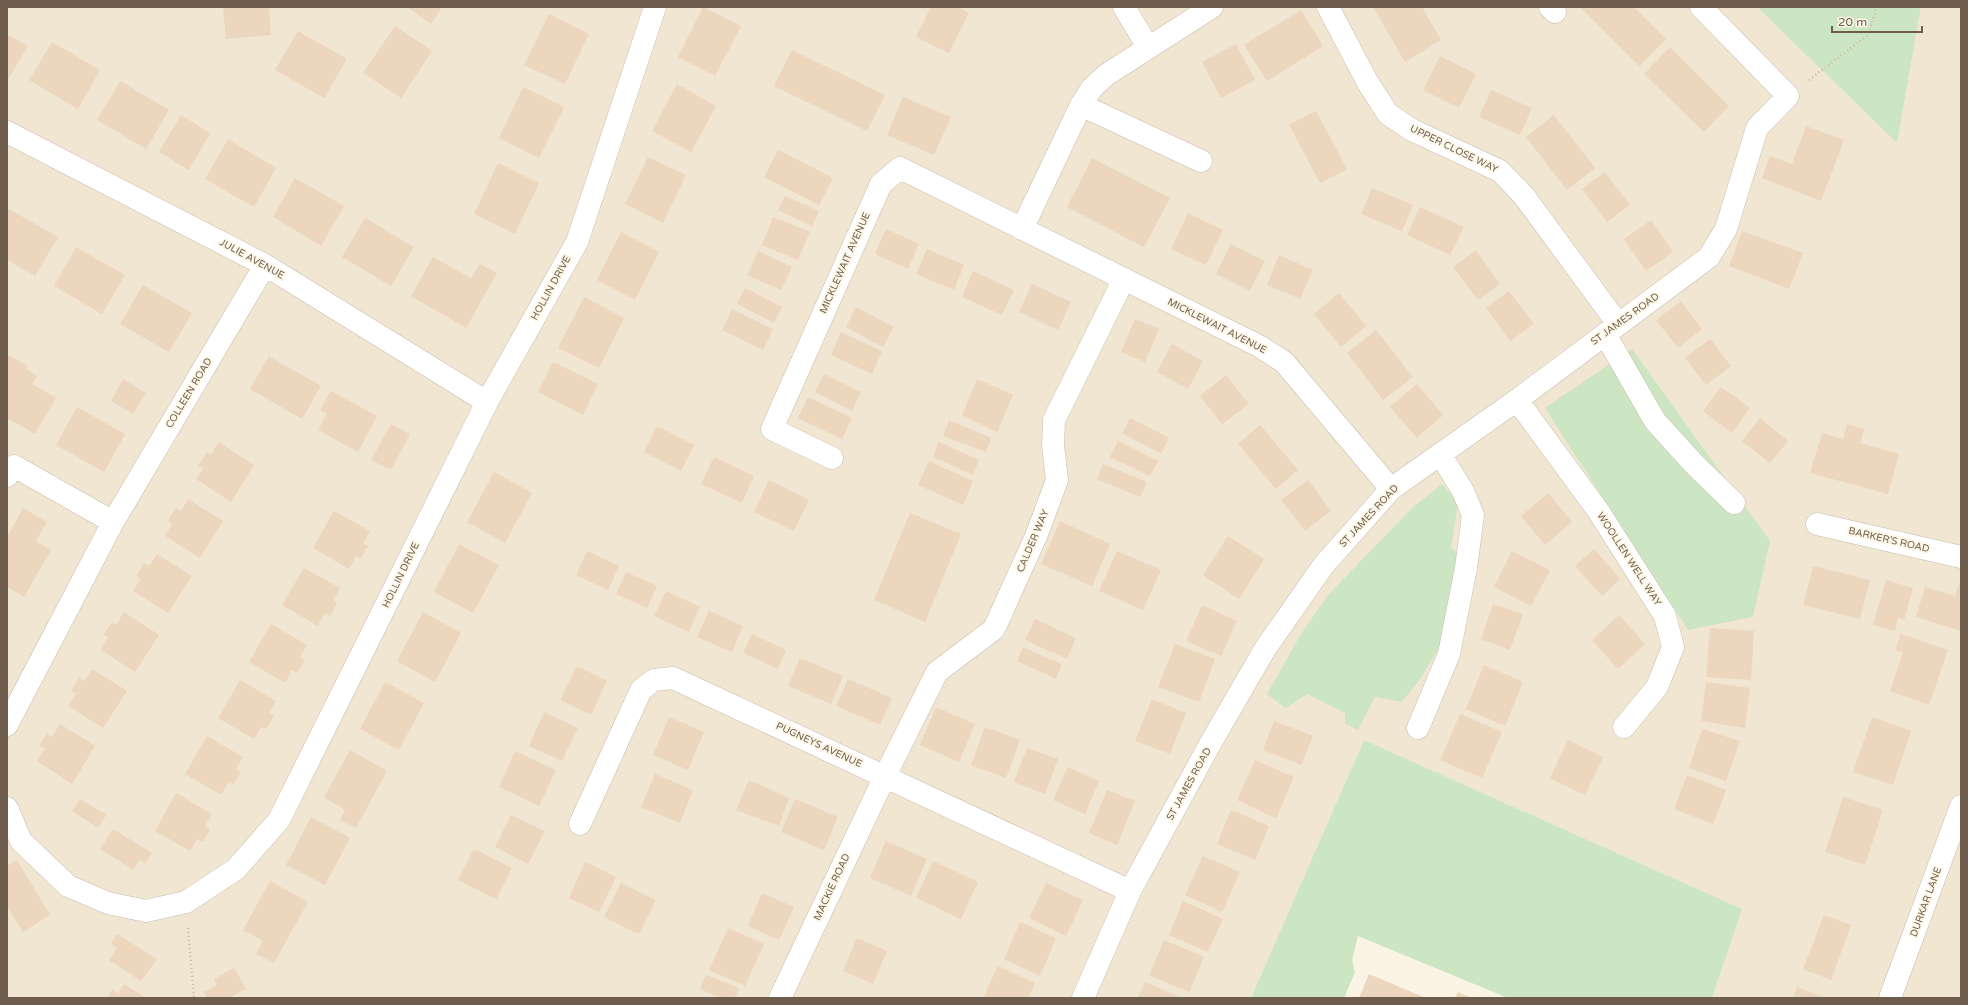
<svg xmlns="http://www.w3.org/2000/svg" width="1968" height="1005" font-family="'Varela Round',sans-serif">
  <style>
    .residential { fill: #f0e6d2 }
    .green { fill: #cce5c3 }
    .building { fill: #ecd6bd }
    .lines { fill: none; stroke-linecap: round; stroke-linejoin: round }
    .minor-casing { stroke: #c8bcab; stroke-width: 23 }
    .path { stroke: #d0baa1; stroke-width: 2.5; stroke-dasharray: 1 3; stroke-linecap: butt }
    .minor { stroke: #fff; stroke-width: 22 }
    .labels { text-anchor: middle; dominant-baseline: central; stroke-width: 4; stroke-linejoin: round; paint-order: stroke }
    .street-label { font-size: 10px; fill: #6e5d4c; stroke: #fdf7e8 }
  </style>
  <rect width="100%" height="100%" fill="#f9f4e3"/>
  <path class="residential" d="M7,7h1750l140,136 24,-136h40v991h-249l30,-89 -378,-169 -113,258h-1244z"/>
  <path class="green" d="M1757,7h164l-24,136z
    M1632,349l138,192 -17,76 -65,13 -143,-222z
    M1442,484l16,19 -7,45 23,19 -29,71 -23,38 -20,26 -27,-5 -17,33 -13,-7v-10l-38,-19 -21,14 -19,-14 34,-60 28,-40 82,-85z
    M1364,740l378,169 -30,89h-204l-150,-62 -6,24 3,12 -11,26h-93z"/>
  <path class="building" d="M223,7h46l2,28 -45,4z
    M407,7h35l-11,17z
    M703,7l38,19 -26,50 -37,-19z
    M931,7h27l11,6 -20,40 -33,-16z
    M1373,7h49l19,33 -36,22z
    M1580,7h54l32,32 -27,27z
    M1301,10l22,36 -56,35 -23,-36z
    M549,14l40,20 -24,50 -41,-19z
    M395,26l37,25 -31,47 -38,-25z
    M298,31l49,28 -23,39 -49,-28z
    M7,34l21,12 -21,35z
    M52,42l48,28 -22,39 -49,-29z
    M1236,44l19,36 -34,18 -19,-36z
    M1670,47l59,59 -25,26 -60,-58z
    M792,50l93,45 -18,36 -93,-45z
    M1440,56l36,18 -17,34 -36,-18z
    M120,81l49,29 -23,39 -49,-29z
    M677,84l39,22 -25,46 -39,-21z
    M523,87l41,20 -25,51 -40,-20z
    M1491,90l41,18 -12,27 -41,-18z
    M903,97l48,20 -17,38 -47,-20z
    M1316,111l31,58 -27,14 -31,-58z
    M181,115l29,18 -21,37 -30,-18z
    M1554,115l41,53 -28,22 -41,-53z
    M1806,126l38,14 -23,61 -59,-23 8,-22 22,8z
    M228,139l48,29 -22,39 -49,-28z
    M778,150l55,28 -14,27 -55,-28z
    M648,157l38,18 -23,48 -38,-19z
    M1092,158l78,40 -26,49 -77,-40z
    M498,163l41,20 -24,51 -41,-20z
    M1605,172l25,33 -23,17 -25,-33z
    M295,178l49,28 -23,40 -48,-29z
    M1372,188l41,17 -11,26 -41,-17z
    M785,196l34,15 -7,15 -34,-16z
    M1420,207l44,20 -14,28 -43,-20z
    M9,209l49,28 -23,39 -28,-16v-47z
    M1188,213l35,17 -17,35 -35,-16z
    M773,217l37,15 -12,28 -36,-15z
    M365,218l49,29 -23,39 -49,-29z
    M1651,220l22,32 -27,19 -22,-32z
    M886,229l33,15 -11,25 -33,-15z
    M1742,231l61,22 -14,36 -60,-23z
    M621,232l38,20 -24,48 -38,-20z
    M1231,244l34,17 -15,30 -34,-17z
    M76,247l49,28 -23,39 -48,-28z
    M927,249l37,16 -10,25 -38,-16z
    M1476,250l24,34 -22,16 -25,-33z
    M758,251l34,16 -11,23 -34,-15z
    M1279,255l34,15 -13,29 -33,-14z
    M433,257l38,21 9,-14 17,9 -31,55 -55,-32z
    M973,271l41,19 -12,25 -40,-18z
    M1032,284l39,18 -13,28 -39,-18z
    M143,285l49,28 -23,39 -49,-28z
    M745,288l37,19 -8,16 -37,-19z
    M1509,291l25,33 -24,17 -24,-33z
    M1339,293l27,33 -25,21 -27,-33z
    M584,297l40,21 -25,50 -41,-20z
    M1681,301l21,28 -24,19 -22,-28z
    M856,307l38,20 -11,20 -37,-20z
    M732,309l41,20 -10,21 -41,-20z
    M1135,319l24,10 -14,33 -24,-10z
    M1376,330l37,47 -30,23 -36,-47z
    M841,332l41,19 -10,23 -41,-19z
    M1710,339l21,27 -25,19 -21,-27z
    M1172,344l31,17 -15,28 -31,-17z
    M7,354l21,12 -2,3 11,7 -5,8 24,14 -21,36 -28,-16z
    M269,356l52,30 -19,33 -52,-30z
    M553,362l45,22 -15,31 -45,-23z
    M824,374l37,18 -9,19 -37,-19z
    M1226,375l23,29 -27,20 -22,-28z
    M123,379l23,14 -13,21 -22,-13z
    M977,379l36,16 -16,37 -35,-17z
    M1417,384l26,31 -26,23 -27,-31z
    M1721,387l29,21 -18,25 -29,-22z
    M331,391l46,25 -19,36 -40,-22 9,-16 -7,-4z
    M808,397l44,21 -10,21 -44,-21z
    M77,407l48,27 -21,38 -48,-27z
    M1130,418l39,20 -8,16 -39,-21z
    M1760,418l28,23 -18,22 -28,-22z
    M949,420l42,18 -5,14 -43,-16z
    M391,424l19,10 -19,36 -20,-10z
    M1847,424l17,5 -4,14 39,11 -11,40 -78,-21 12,-40 21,6z
    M1260,425l38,45 -22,19 -38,-45z
    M657,426l37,19 -13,26 -37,-19z
    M1118,441l40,20 -8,15 -40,-19z
    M219,442l35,23 -23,37 -35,-23 7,-11 -5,-3 9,-13 4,3z
    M939,442l40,18 -6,15 -40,-18z
    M714,457l40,19 -12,27 -41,-19z
    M929,461l44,20 -10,24 -45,-20z
    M1103,464l44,18 -7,15 -43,-18z
    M494,472l38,21 -27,50 -38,-21z
    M769,480l40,20 -15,31 -40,-19z
    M1308,480l23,31 -26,20 -24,-31z
    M1548,493l24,29 -27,23 -24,-29z
    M188,499l35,22 -23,37 -35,-22 7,-12 -4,-3 4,-7 4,-6 5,3z
    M23,508l24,14 -11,19 15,9 -27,47 -17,-10v-50z
    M334,511l36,20 -7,13 5,2 -8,13 -4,-3 -7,13 -36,-21z
    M910,513l51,21 -36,88 -51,-22z
    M1060,521l50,23 -18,42 -51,-22z
    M1228,536l36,23 -25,40 -36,-24z
    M459,544l40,21 -26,48 -39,-21z
    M1594,549l26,30 -18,17 -27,-30z
    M587,551l32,15 -11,24 -32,-15z
    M1117,551l44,19 -18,40 -44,-19z
    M1512,551l38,19 -19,36 -37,-19z
    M157,554l35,22 -24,37 -35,-22 8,-12 -5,-3 4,-6 4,-7 5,3z
    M1813,566l57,14 -10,39 -57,-14z
    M304,568l36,20 -7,12 4,3 -7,13 -5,-3 -7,13 -36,-21z
    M626,572l31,14 -10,22 -31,-14z
    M1886,580l27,8 -9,32 -6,-2 -3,13 -22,-6z
    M1959,583l2,1v47l-45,-14 9,-30 30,9z
    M666,591l34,16 -11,25 -35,-16z
    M1493,604l30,10 -13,36 -29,-11z
    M1202,605l35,16 -16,35 -35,-15z
    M709,611l34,15 -11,26 -35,-15z
    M124,612l35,23 -24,37 -34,-22 7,-13 -5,-2 9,-13 4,3z
    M423,612l38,21 -26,49 -38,-21z
    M1619,615l26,29 -27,25 -26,-29z
    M1035,619l41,19 -9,21 -42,-19z
    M271,624l36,21 -7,12 5,3 -8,13 -5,-3 -7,13 -36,-21z
    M1710,628l44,3 -3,49 -45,-3z
    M752,634l34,16 -8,19 -35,-16z
    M1901,634l47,16 -19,55 -39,-14 13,-39 -8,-2z
    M1175,644l40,15 -16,43 -41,-15z
    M1023,647l39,17 -6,15 -39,-18z
    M800,658l43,18 -12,28 -43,-18z
    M1484,665l39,17 -18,44 -39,-17z
    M577,666l30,15 -16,34 -31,-15z
    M92,669l35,22 -24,37 -35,-22 8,-12 -5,-3 4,-6 4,-7 5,3z
    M848,679l44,19 -12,27 -44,-19z
    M240,680l36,21 -7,12 5,3 -8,13 -5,-2 -7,12 -36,-21z
    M385,682l39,21 -25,47 -39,-21z
    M1706,682l44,6 -5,40 -44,-7z
    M1152,699l34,14 -16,41 -35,-13z
    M936,707l39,17 -16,38 -39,-17z
    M544,712l34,16 -16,33 -33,-15z
    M1460,714l42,18 -20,46 -42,-18z
    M669,717l35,15 -16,38 -35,-15z
    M1872,717l39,14 -18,54 -40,-13z
    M1274,721l39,15 -12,29 -38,-15z
    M60,724l35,22 -23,38 -35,-23 8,-12 -6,-3 8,-12 5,3z
    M985,727l35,13 -14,38 -35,-13z
    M1702,729l38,12 -14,40 -37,-13z
    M207,736l36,21 -7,12 5,3 -8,13 -4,-3 -8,13 -36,-21z
    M1568,740l35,17 -18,38 -35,-17z
    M1027,748l31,11 -13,35 -31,-12z
    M350,750l37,21 -31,57 -16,-8 5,-10 -21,-13z
    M515,751l41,19 -17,36 -40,-19z
    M1255,760l39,17 -18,41 -39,-18z
    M1068,767l31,14 -14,33 -32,-14z
    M655,774l38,16 -13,33 -39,-16z
    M1687,775l39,15 -13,34 -39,-15z
    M749,780l40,18 -10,28 -43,-16z
    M1107,790l28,11 -18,44 -28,-12z
    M176,793l36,21 -7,12 5,3 -7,13 -6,-3 -7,12 -35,-20z
    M1843,797l40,13 -18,55 -40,-13z
    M80,799l26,16 -8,13 -26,-17z
    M795,799l43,18 -14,33 -43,-18z
    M1231,810l38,16 -14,34 -38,-16z
    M511,815l34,16 -17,33 -33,-17z
    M311,817l39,21 -25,47 -39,-20z
    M113,829l39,24 -6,10 -6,-4 -7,11 -33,-21z
    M886,841l41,18 -16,37 -41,-18z
    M474,849l38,19 -16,31 -38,-19z
    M1203,856l37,16 -18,40 -37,-17z
    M17,860l33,55 -27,17 -16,-25v-41z
    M933,861l45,21 -17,37 -45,-21z
    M585,862l31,15 -17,35 -30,-14z
    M270,881l38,21 -34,61 -18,-9 7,-13 -20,-11z
    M621,883l35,17 -17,34 -35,-17z
    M1046,883l37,17 -17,36 -37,-18z
    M762,893l32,14 -15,33 -31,-14z
    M1183,901l40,18 -15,33 -39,-17z
    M1824,915l27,10 -20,55 -28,-11z
    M1020,922l36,16 -16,38 -36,-17z
    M728,928l36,16 -19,42 -36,-16z
    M117,934l40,25 -16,22 -32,-21 8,-12 -6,-5z
    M857,938l30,13 -14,33 -30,-13z
    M1164,940l40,17 -15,35 -40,-17z
    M998,966l37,17 -7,15h-45z
    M234,968l12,21 -14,7 1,2h-26l-3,-6 13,-7 -3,-6z
    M1369,974l57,24h-67z
    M706,975l33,13 -4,10h-14l-21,-9z
    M1145,982l37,16h-44z
    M124,984l22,14h-39l5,-8 6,4z
    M1797,987l28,11h-32z
    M1458,992l14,6h-17z"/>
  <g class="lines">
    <g class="minor-casing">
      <path id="minor" d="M1124,7l24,40
        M1328,7l40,76 20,31 24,16 88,41 24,25 94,128
        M1550,7l5,5
        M1081,105l120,56
        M7,132l258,133 222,137
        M1022,229l59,-124 11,-17 14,-13 106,-68
        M1605,334l50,87 39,43 40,39
        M1517,400l82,112 66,104 8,31 -16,40 -33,40
        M832,458l-60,-29 109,-245 19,-16 359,178 25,16 107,127
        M7,476l7,-10 99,56
        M1817,524l144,33
        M7,725l106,-203 152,-257
        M1418,728l31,-74 17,-86 7,-53 -10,-24 -23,-37
        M7,808l14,33 47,45 40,17 38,8 40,-9 50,-33 43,-49 208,-418 90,-160 78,-235
        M580,824l61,-134 13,-10 19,-2 457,213
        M780,998l105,-222 52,-104 57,-43 43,-95 20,-54 -4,-34 1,-26 70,-141
        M1083,998l47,-107 80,-147 55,-95 58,-83 68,-77 126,-89 192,-143 17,-28 31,-101 31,-32 -87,-89
        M1890,998l71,-192"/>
    </g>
    <path class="path" d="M1809,80l59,-45 9,-28
      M188,928l6,70"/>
    <use href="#minor" class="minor"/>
  </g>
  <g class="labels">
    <g class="street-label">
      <text transform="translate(1454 149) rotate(26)">UPPER CLOSE WAY</text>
      <text transform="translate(252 259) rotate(29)">JULIE AVENUE</text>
      <text transform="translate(845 263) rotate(-66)">MICKLEWAIT AVENUE</text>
      <text transform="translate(551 288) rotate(-61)">HOLLIN DRIVE</text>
      <text transform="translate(1625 319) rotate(-36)">ST JAMES ROAD</text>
      <text transform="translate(1217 326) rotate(27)">MICKLEWAIT AVENUE</text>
      <text transform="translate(189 393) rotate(-59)">COLLEEN ROAD</text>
      <text transform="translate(1369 516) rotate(-47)">ST JAMES ROAD</text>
      <text transform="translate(1889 540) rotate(13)">BARKER'S ROAD</text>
      <text transform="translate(1033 541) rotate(-67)">CALDER WAY</text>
      <text transform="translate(1629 559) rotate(57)">WOOLLEN WELL WAY</text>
      <text transform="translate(401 575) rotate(-64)">HOLLIN DRIVE</text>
      <text transform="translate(819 745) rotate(25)">PUGNEYS AVENUE</text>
      <text transform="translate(1189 784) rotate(-61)">ST JAMES ROAD</text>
      <text transform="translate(832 887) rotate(-65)">MACKIE ROAD</text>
      <text transform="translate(1926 902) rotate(-70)">DURKAR LANE</text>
    </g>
  </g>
  <rect width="1968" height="1005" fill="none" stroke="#6e5d4c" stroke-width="16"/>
  <path d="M1832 26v6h90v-6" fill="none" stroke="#6e5d4c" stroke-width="2"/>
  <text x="1838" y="26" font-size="12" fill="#6e5d4c" stroke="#fdf7e8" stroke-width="3" paint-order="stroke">20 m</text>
</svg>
